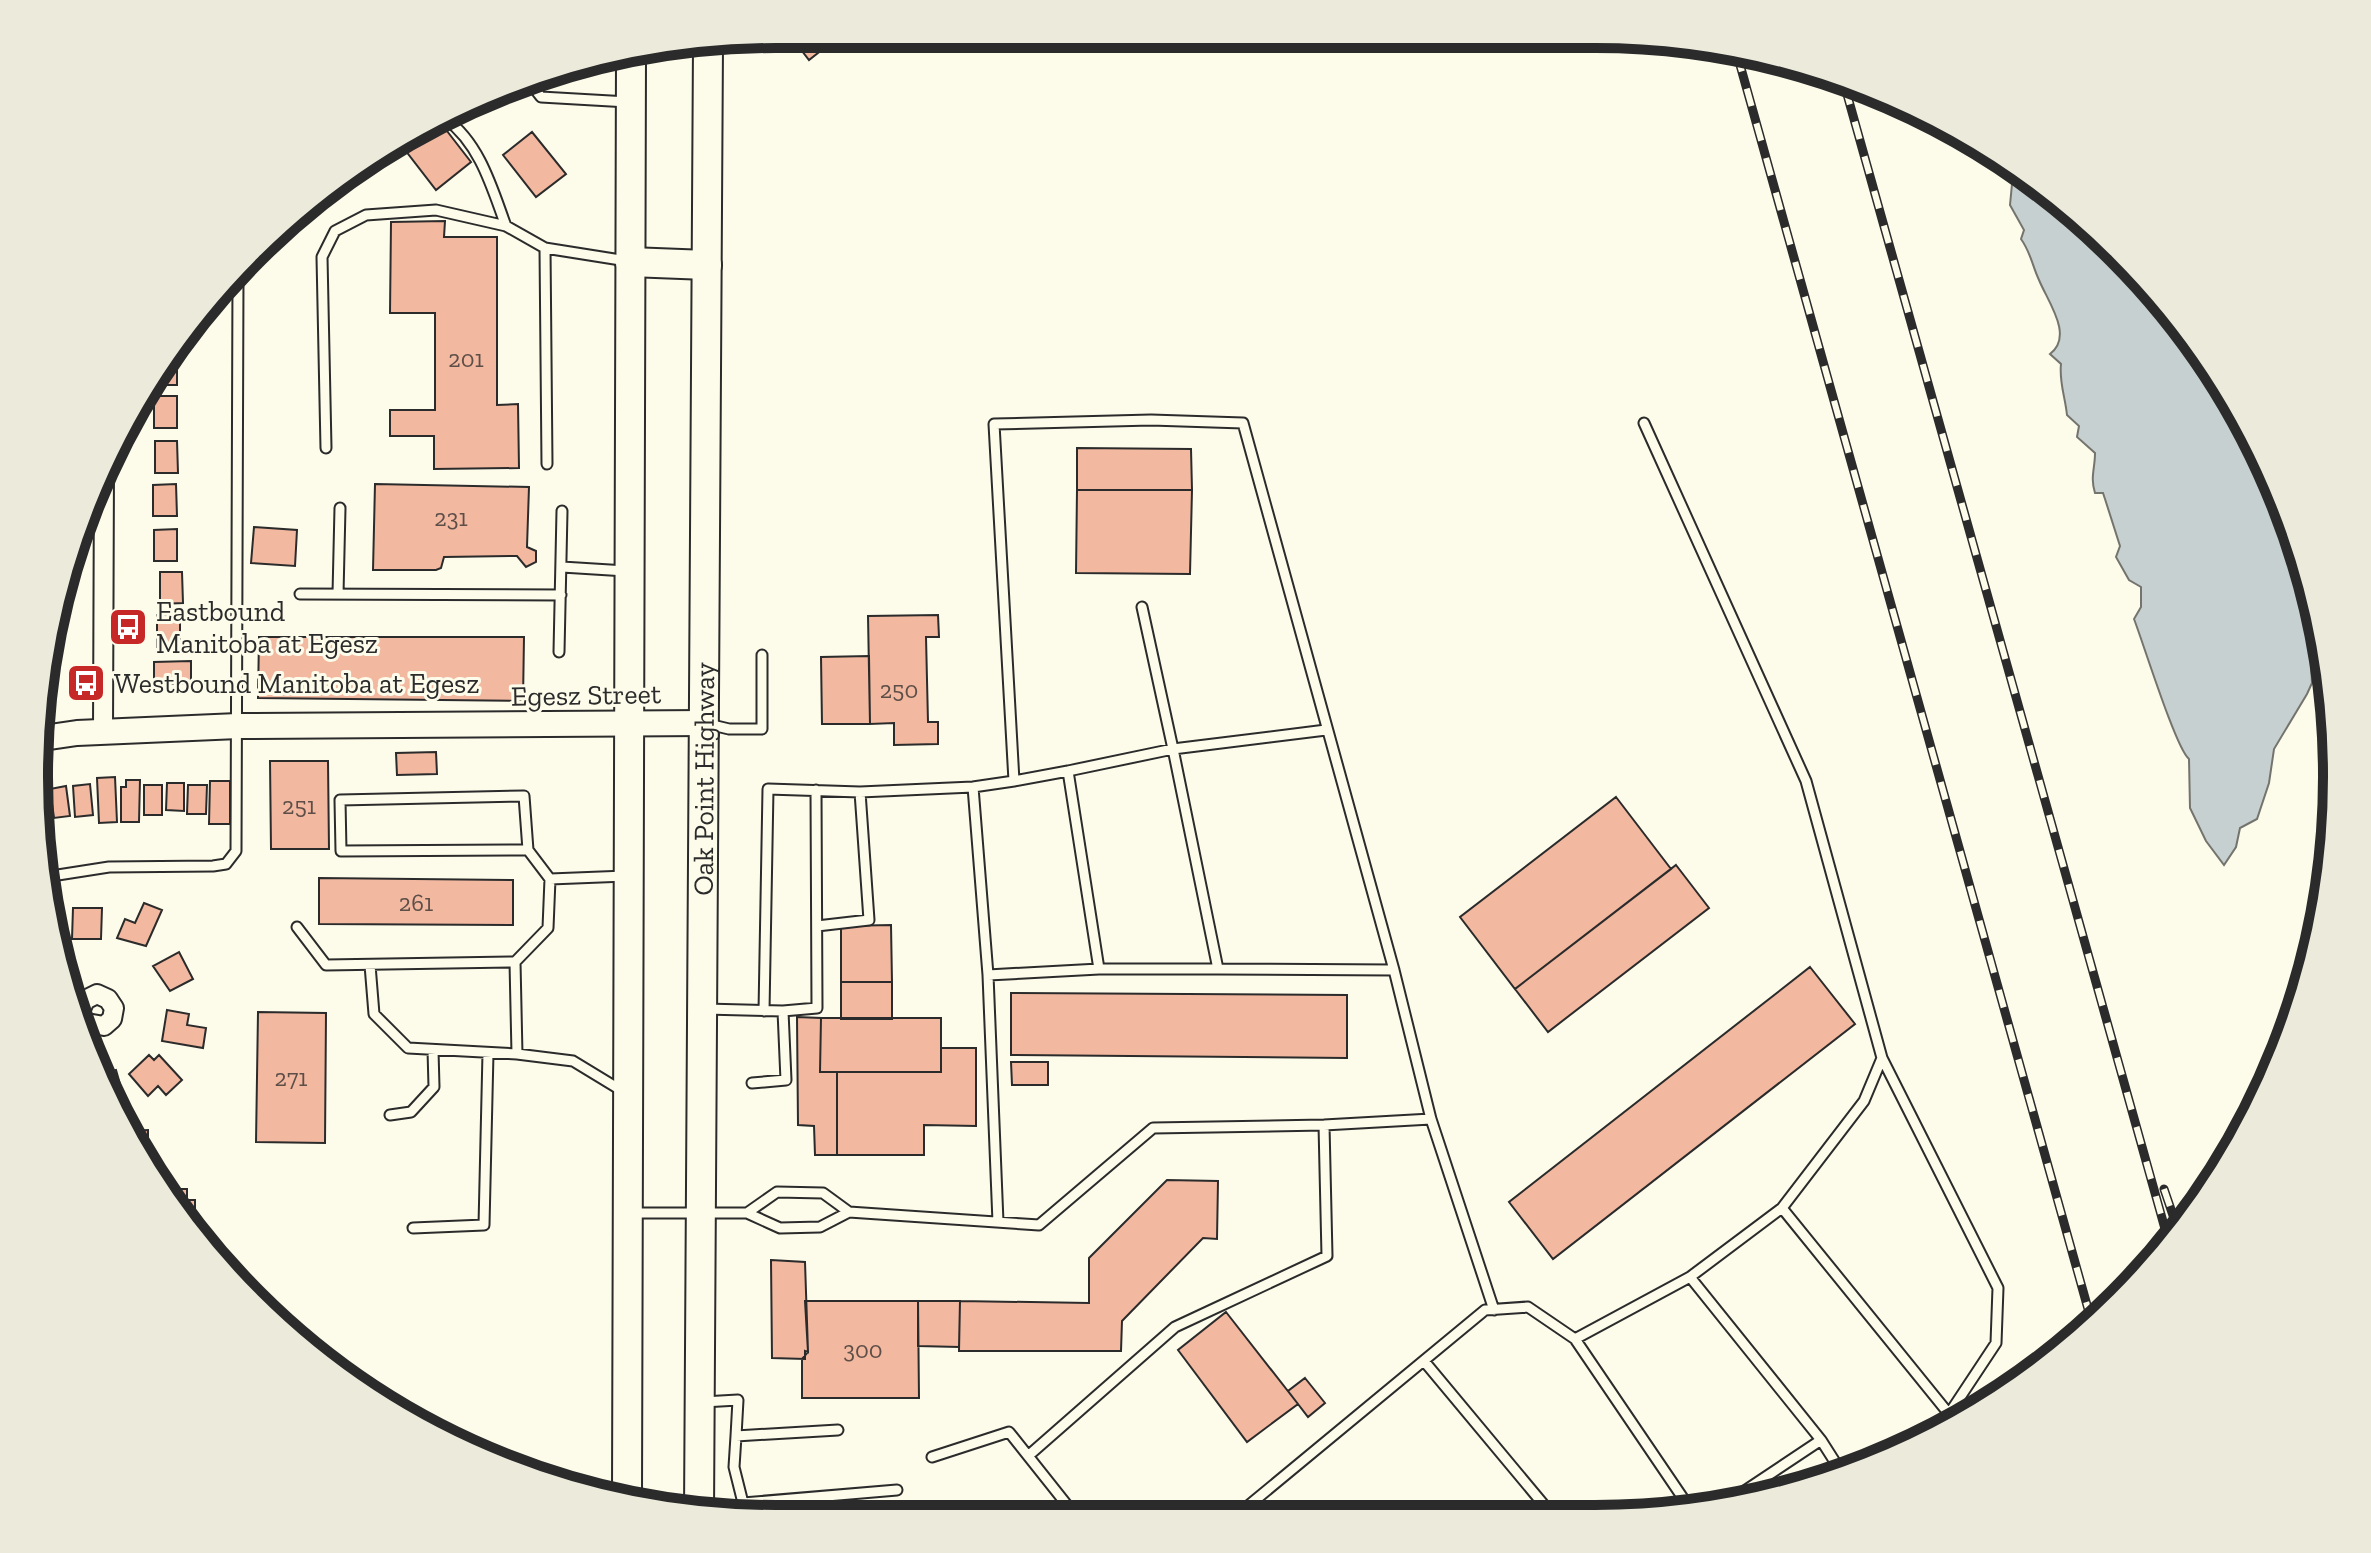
<svg xmlns="http://www.w3.org/2000/svg" width="2371" height="1553" font-family="'Zilla Slab',serif">
  <style>
    .water { fill: #c7d0d0; stroke: #74746e; stroke-width: 2 }
    .building { fill: #f2b8a0; stroke: #2b2b2b; stroke-width: 2 }
    .lines { fill: none; stroke-linecap: round; stroke-linejoin: round }
    .lane-casing { stroke: #2b2b2b; stroke-width: 13 }
    .street-casing { stroke: #2b2b2b; stroke-width: 22 }
    .secondary-casing { stroke: #2b2b2b; stroke-width: 28 }
    .primary-casing { stroke: #2b2b2b; stroke-width: 32 }
    .lane { stroke: #fdfbea; stroke-width: 9 }
    .street { stroke: #fdfbea; stroke-width: 18 }
    .secondary { stroke: #fdfbea; stroke-width: 24 }
    .primary { stroke: #fdfbea; stroke-width: 28 }
    .rail-casing { stroke: #2b2b2b; stroke-width: 9 }
    .rail { stroke: #fdfbea; stroke-width: 6; stroke-dasharray: 18; stroke-linecap: butt }
    .labels { text-anchor: middle; dominant-baseline: central; stroke-width: 6; stroke-linejoin: round; paint-order: stroke }
    .number-label { font-size: 24px; fill: #5d4e48 }
    .poi-label { font-size: 28px; fill: #2b2b2b; stroke: #fdfbea; text-anchor: start }
    .street-label { font-size: 28px; fill: #2b2b2b; stroke: #fdfbea }
    .rim { fill: none; stroke: #2b2b2b; stroke-width: 10 }
  </style>
  <rect width="100%" height="100%" fill="#fdfbea"/>
  <path class="water" d="M2008,167l76,52 100,106 77,124 51,136 11,68 -12,11 1,19 -5,11 -33,55 -5,34 -12,36 -17,9 -4,19 -12,18 -18,-24 -16,-33 -1,-49c-13,-10 -46,-117 -55,-140l7,-12v-20l-12,-7 -13,-23 4,-11 -15,-47 -2,-6h-8c-5,-16 0,-24 0,-40l-18,-16 2,-11 -12,-11c-2,-19 -8,-33 -6,-51l-11,-10c24,-18 -2,-52 -11,-74 -7,-15 -8,-27 -18,-41l3,-9 -14,-25 2,-21 -7,-6z"/>
  <path class="building" d="M789,34h53l-33,26z
    M440,122l31,40 -35,28 -34,-44z
    M532,132l34,42 -30,23 -33,-42z
    M445,221l-1,16h53v168l21,-1 1,64 -85,1v-33h-44v-26h45v-97h-45l1,-91z
    M171,353h6v32h-23z
    M154,396h23v32h-23z
    M155,441h22l1,32h-23z
    M1077,448l114,1 1,41h-115z
    M176,484l1,32h-24v-31z
    M375,484l154,3 -2,60 9,4v11l-10,5 -9,-11 -73,1 -3,11 -5,2h-63z
    M1077,490h115l-2,84 -114,-1z
    M254,527l43,3 -2,36 -44,-3z
    M177,529v32h-23v-31z
    M160,572h22l1,31 -23,1z
    M157,615h23v32h-23z
    M938,615l1,22h-13l2,85h10v22l-44,1v-22l-24,1 -2,-108z
    M259,637h265l-1,64 -265,-3z
    M869,656l1,68h-48l-1,-67z
    M191,661v23h-37v-22z
    M436,752l1,22 -40,1 -1,-22z
    M270,761h58l1,88h-58z
    M115,777l2,45 -18,1 -2,-45z
    M126,780h14l-1,42h-18v-35h5z
    M210,781h20v43h-21z
    M167,783h17v28l-18,-1z
    M90,784l3,31 -18,2 -2,-31z
    M144,785h18v30h-18z
    M188,785h19l-1,29h-19z
    M66,786l4,30 -16,2 -4,-29z
    M44,792l7,31 -9,1 -2,-31z
    M1616,797l55,72 -156,120 -55,-72z
    M1676,865l33,43 -161,124 -33,-43z
    M319,878l194,2v45l-194,-1z
    M144,903l18,7 -16,36 -29,-8 8,-19 10,4z
    M73,908h29l-1,31h-29z
    M48,911l4,1 6,36 -10,-26z
    M891,925l1,57h-51v-56z
    M179,952l14,27 -23,12 -17,-25z
    M1810,967l45,57 -302,235 -44,-57z
    M841,982h51v37h-51z
    M1011,993l336,2v63l-336,-3z
    M167,1010l22,4 -2,11 19,3 -3,20 -41,-7z
    M258,1012l68,1 -1,130 -69,-1z
    M797,1017l24,1 -1,54h17v83h-22l-1,-29 -16,-1z
    M821,1018h120v54h-121z
    M941,1048h35v78l-52,-1v30h-87v-83h104z
    M149,1055l5,5 5,-5 23,25 -16,15 -8,-9 -10,10 -19,-22z
    M1011,1062h37v23h-36z
    M116,1070l6,21 -9,2 -8,-20z
    M148,1130v19l1,17 -16,-19 -6,-16z
    M1167,1180l51,1 -1,58 -14,-1 -81,83 -1,30h-162l1,-50 129,2v-45z
    M167,1189h20v11h8v20z
    M771,1260l34,2 3,90 -3,-1v8l-33,-1z
    M805,1301h113l1,97h-117v-39l6,-7z
    M918,1301h42l-1,46 -41,-1z
    M1226,1312l72,92 -51,38 -69,-92z
    M1305,1378l20,25 -17,14 -20,-26z"/>
  <g class="lines">
    <g class="lane-casing">
      <path id="lane" d="M527,79l14,18 87,5
        M446,119c34,25 46,69 60,107
        M545,248l2,216
        M326,448l-4,-191 13,-26 31,-16 70,-5 70,16 39,22 82,13
        M562,567l64,4
        M300,594l261,1
        M338,594l2,-86
        M559,652l3,-141
        M40,710l12,25
        M708,724l21,5h33v-74
        M1326,730l-153,19 45,220 176,1
        M1068,771l105,-22 -31,-142
        M973,787l15,188 10,247
        M860,792l113,-5 41,-6 -20,-357 157,-4 92,3 151,547 37,149 63,191
        M528,850l-187,1 -1,-51 184,-4 4,54 22,29 76,-3
        M45,877l64,-10 104,-1 13,-2 10,-13 2,-574
        M550,879l-2,49 -33,34 2,92 56,7 51,31
        M297,927l29,38 189,-3
        M370,965l4,49 34,34 109,6
        M1099,969h119
        M988,975l111,-6 -31,-198 -54,10
        M705,1009l78,2 3,69 -34,3
        M764,1011l4,-222 92,3 9,128 -52,6
        M783,1011l34,-3 -1,-218
        M1882,1058l116,230 -2,55 -47,71
        M390,1115l21,-3 23,-25 -1,-37
        M1782,1208l167,206 -1,13
        M631,1213h116l33,15 40,-1 29,-15 190,13 114,-97 171,-3 107,-6
        M747,1213l30,-21 46,1 26,19
        M413,1228l71,-3 4,-172
        M1690,1277l131,163 -96,64
        M1575,1339l116,171
        M1424,1361l130,156
        M703,1402l35,-2 -2,36 102,-6
        M736,1436l-2,31 9,36 154,-13
        M1821,1440l21,33
        M1028,1456l147,-129 152,-71 -3,-131
        M932,1457l77,-25 66,83
        M1237,1515l248,-205 43,-3 47,32 115,-62 92,-69 82,-107 18,-43 -76,-277 -162,-358"/>
    </g>
    <g class="street-casing">
      <path id="street" d="M103,732l1,-264
        M81,1009l4,-9 12,-6 11,5 6,9 -2,11 -8,7 -17,-3"/>
    </g>
    <g class="secondary-casing">
      <path id="secondary" d="M36,739l41,-6 161,-7 467,-3"/>
    </g>
    <g class="primary-casing">
      <g id="primary">
        <path d="M630,262l77,3"/>
        <path d="M627,1497l4,-1439"/>
        <path id="s1" d="M699,1513l9,-1468"/>
      </g>
    </g>
    <use href="#lane" class="lane"/>
    <use href="#street" class="street"/>
    <use href="#secondary" class="secondary"/>
    <use href="#primary" class="primary"/>
    <g class="rail-casing">
      <path id="rail" d="M1737,54l355,1269
        M1845,87l324,1156
        M2269,1077l34,-86
        M2164,1189l14,41"/>
    </g>
    <use href="#rail" class="rail"/>
  </g>
  <defs>
    <g id="bus-square" transform="scale(2)"><rect x="-9" y="-9" width="18" height="18" rx="4" fill="#c62828" stroke="#fdfbea"/><path d="M-5-6H5V4H4V6H2V4H-2V6H-4V4H-5ZM-3.5-4V0h7V-4ZM-3.5 1.2v1.5H-2V1.2ZM2 1.2v1.5H3.5V1.2Z" fill="#fff"/></g>
  </defs>
  <g fill-rule="evenodd">
    <use href="#bus-square" x="128" y="627"/>
    <use href="#bus-square" x="86" y="683"/>
  </g>
  <g class="labels">
    <g class="number-label">
      <text x="466" y="358">201</text>
      <text x="451" y="517">231</text>
      <text x="899" y="689">250</text>
      <text x="299" y="805">251</text>
      <text x="416" y="902">261</text>
      <text x="291" y="1077">271</text>
      <text x="863" y="1349">300</text>
    </g>
    <g class="poi-label">
      <text x="156" y="611">Eastbound<tspan x="156" dy="32">Manitoba at Egesz</tspan></text>
      <text x="114" y="683">Westbound Manitoba at Egesz</text>
    </g>
    <g class="street-label">
      <text transform="translate(586 695) rotate(-1)">Egesz Street</text>
      <text stroke="none"><textPath href="#s1" startOffset="734">Oak Point Highway</textPath></text>
    </g>
  </g>
  <path d="M0 0H2371V1553H0ZM776 48H1595A728 728 0 0 1 2323 776V777A728 728 0 0 1 1595 1505H776A728 728 0 0 1 48 777V776A728 728 0 0 1 776 48Z" fill="#eceadb" fill-rule="evenodd"/>
  <path class="rim" d="M776 48H1595A728 728 0 0 1 2323 776V777A728 728 0 0 1 1595 1505H776A728 728 0 0 1 48 777V776A728 728 0 0 1 776 48Z"/>
</svg>
